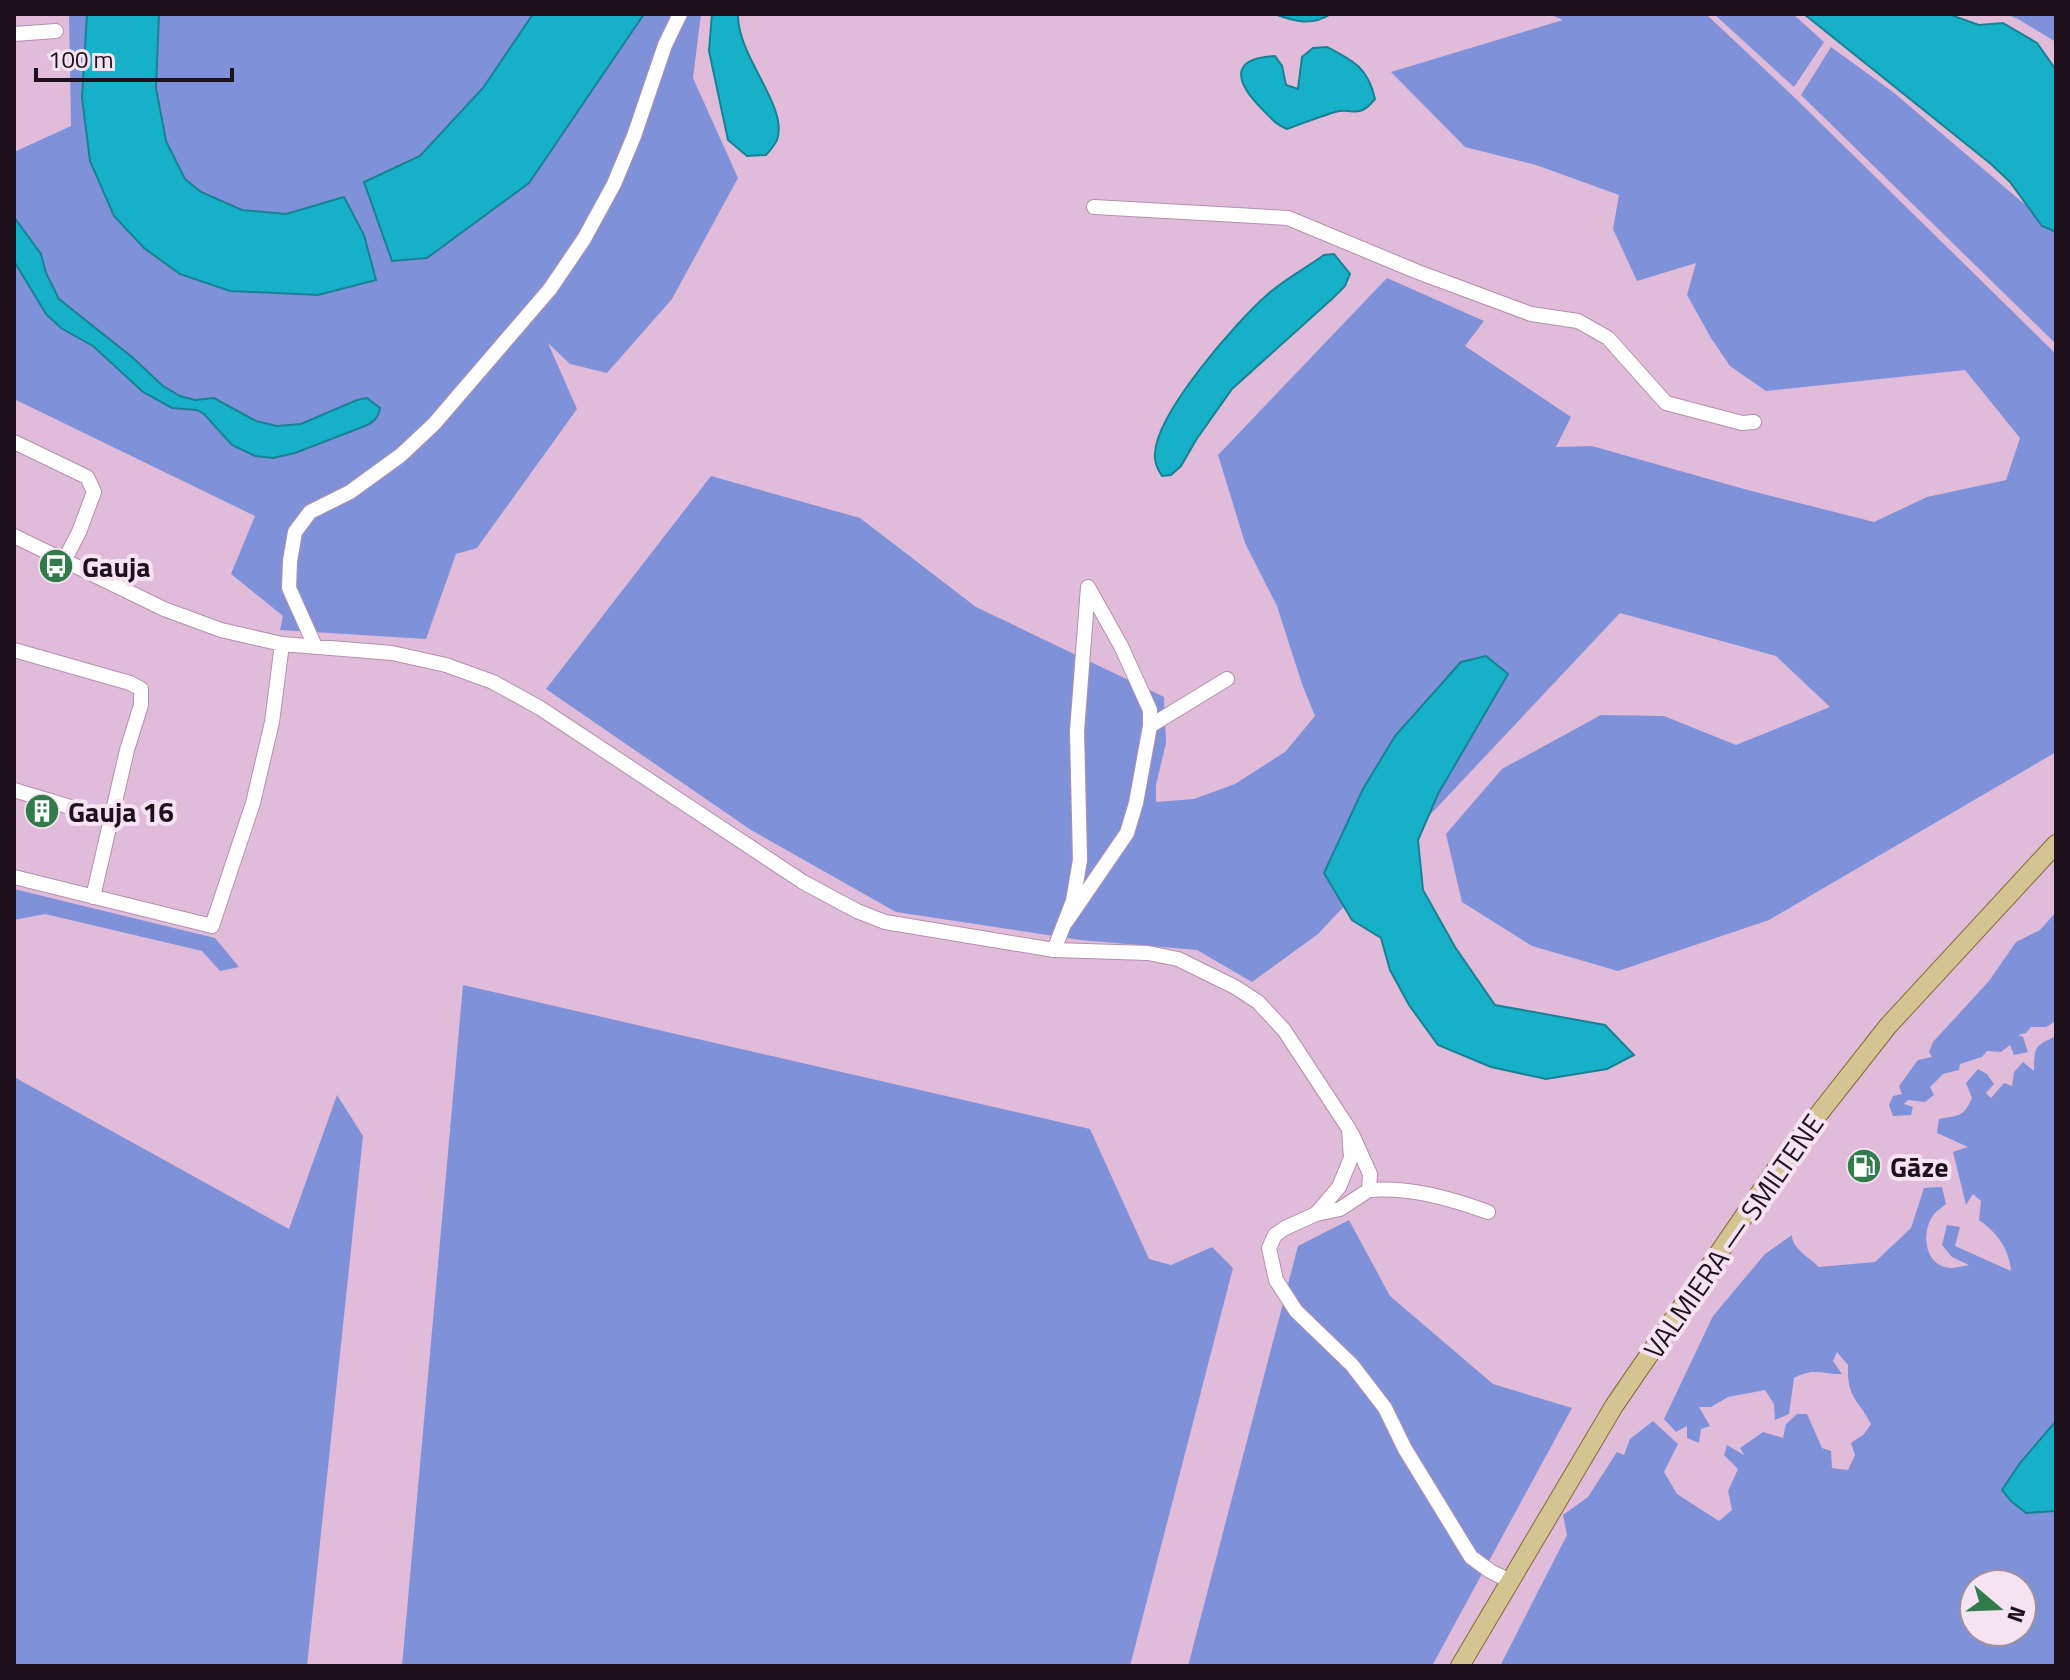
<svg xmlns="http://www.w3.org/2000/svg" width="2070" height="1680" font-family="'Titillium Web',sans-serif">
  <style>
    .green { fill: #7f92d9; fill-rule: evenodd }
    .water { fill: #16b1c8; stroke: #188194; stroke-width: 2 }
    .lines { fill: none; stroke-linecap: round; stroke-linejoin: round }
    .minor-casing { stroke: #b390ad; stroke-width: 16 }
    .major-casing { stroke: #816b3a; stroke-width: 20 }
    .minor { stroke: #fff; stroke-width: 14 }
    .major { stroke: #d3c492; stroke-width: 18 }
    .labels { text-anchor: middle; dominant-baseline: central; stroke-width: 8; stroke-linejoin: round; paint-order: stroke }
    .poi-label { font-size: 28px; font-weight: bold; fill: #1e111c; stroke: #f6e3f2; text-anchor: start }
    .street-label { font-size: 28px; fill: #1e111c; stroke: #f6e3f2 }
  </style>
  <rect width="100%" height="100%" fill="#e0bcda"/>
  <path class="green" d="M69,14h632l-8,64 45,100 -66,121 -65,74 -37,-9 -22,-21 29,66 -100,139 -21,6 -30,85 -146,-9 3,-14 -52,-42 24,-58 -241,-117v-247l57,-26z
    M1549,14h157l89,84 261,256v398l-287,168 -151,51 -86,-25 -70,-44 -16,-68 56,-65 99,-54 63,1 72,29 94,-38 -54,-51 -156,-43 -302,321 -66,48 -55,-32 -117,-10 -184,-28 -145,-82 -205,-141 165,-213 149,42 116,89 188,90 2,46 -10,42v17l38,-3 41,-15 50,-32 30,-36 -13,-32 -25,-78 -32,-63 -27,-88 169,-177 97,43 -19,25 106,71 -15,30 36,-1 152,43 130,33 53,-25 79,-17 14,-42 -55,-68 -199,21 -36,-25 -19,-28 -24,-43 9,-32 -59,18 -24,-52 6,-34 -83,-30 -71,-18 -74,-75 172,-52z
    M1714,14h79l31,28 -30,45z
    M2005,14h51v28l-38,-23z
    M1831,47l62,45 163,139v113l-255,-249z
    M14,889l201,49 24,29 -19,4 -18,-20 -157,-37 -31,6z
    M2056,912v109l-10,6h-15l-5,6 -8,2 5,2 5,15 -14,3 -4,-10 -9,7 -14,-1 -5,6 -22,7 -1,6 -16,4 -13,13 4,8 -9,7 -17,-2 -4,4 9,3 -2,8 -18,1 -4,-11 4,-9 9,-2 -3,-8 19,-26 14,-3 -3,-5 4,-10 56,-61 27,-39 24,-12z
    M463,985l627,144 59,130 22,6 41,-18 21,21 -103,398h-728z
    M2056,1036v630h-556l67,-131 -4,-20 25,-18 29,-45 7,3 6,-16 23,-18 25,23 -14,28 13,22 42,27 13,-11 -4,-19 10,-22 -14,-14 3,-10 17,10 -4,-7 23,-16 20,6 3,-14 11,-10h10l15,34 9,3 1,17 16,2 7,-15 -4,-12 13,-9 7,-10c-14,-27 -24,-25 -23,-59l-11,-13 -4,9 9,13c-20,1 -27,-7 -48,4l-5,36 -14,6 -1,-16 -9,-14 -37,7 -17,10h-12l11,19 -9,3 -2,14 -12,-5v-12l-11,6 -12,-13 49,-103 52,-62 27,-19c0,14 17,22 27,32l56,-5 36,-34 13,-40 18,-1 4,17c-3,3 -7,5 -10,8 -16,16 -13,54 14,56 5,0 13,-2 19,-3l-17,-8 -10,-12 5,-20 13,2 -5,19 56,25c-2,-23 -14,-38 -32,-51l2,-19 -8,-7 -7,11 -13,-53 15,-5 -31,-14 2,-14c20,-4 24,-1 33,-21l-6,-15 12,-14 9,5 7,10 -8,9 5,5 13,-15 8,3 2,-14 9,-10 11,9c1,-25 -1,-24 22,-35zM1974,1584h48v48h-48z
    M14,1077l275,152 48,-134 26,41 -56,530h-293z
    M1349,1220l41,76 103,88 79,24 -140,258h-244l110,-420z"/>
  <path class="water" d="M87,14h72l-3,74 10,53 19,38 16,13 41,18 44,4 58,-17 20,38 12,45 -58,15 -88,-4 -50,-17 -36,-26 -30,-32 -24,-55 -8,-63z
    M533,14h111l-115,169 -102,75 -35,3 -28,-79 56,-26 63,-68z
    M712,14h26c-1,43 51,92 39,126 -2,5 -7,10 -11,15l-19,1 -19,-16 -19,-89z
    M1275,14h56c-19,12 -36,8 -56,0z
    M1804,14h144l31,11 24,-2 34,20 19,27v162l-14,-6 -32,-44 -19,-18z
    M1327,47c27,14 41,21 48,52 -17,21 -22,8 -40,13 -16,5 -32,11 -48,17 -11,-4 -17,-12 -25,-20 -26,-26 -34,-51 13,-53l7,10 4,19 12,4 4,-32 11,-9z
    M14,217l27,37 5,19 13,26 73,58 31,29 17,10 15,4 19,-2 42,23 21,5 24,-2 56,-24 10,-2 13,10c-2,10 -6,14 -15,18l-70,27 -22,5 -18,-2 -23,-11 -28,-31 -7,-4 -25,-2 -29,-16 -50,-46 -32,-18 -15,-14 -32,-53z
    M1334,254l16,20 -5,12 -12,12 -101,91 -36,51 -15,26 -10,9 -9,1c-4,-6 -8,-15 -7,-23 2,-41 82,-132 113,-159 17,-15 38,-26 56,-39z
    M1486,656l22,18 -70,120 -20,46 5,50 32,57 40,58 110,20 29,30 -27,14 -61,10 -55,-12 -53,-22 -29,-40 -19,-35 -9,-32 -29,-18 -28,-47 39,-84 32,-53 66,-74z
    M2056,1421v90l-30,2 -15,-12 -9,-11 18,-27z"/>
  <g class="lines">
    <g class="minor-casing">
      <path id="minor" d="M14,34l42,-3
        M1094,207l194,11 130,54 113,42 47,7 30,17 58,65 76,20 12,-1
        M14,442l73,35 7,15 -15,40 -15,29
        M14,536l150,73 57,21 61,14 110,9 54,12 47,17 47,26 263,174 54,29 28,11 169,28 94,3 30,6 57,28 23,15 26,28 65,99 2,29 -12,29 -23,27 -31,14 -10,7 -6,13 7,32 20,31 56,54 33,43 20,41 66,108 19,14 20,10
        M315,646l-26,-58 1,-27 5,-29 15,-20 40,-20 51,-37 33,-31 116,-135 34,-50 30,-55 20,-48 31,-91 15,-31
        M14,650l116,33 11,6v16l-14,45 -34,147
        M1150,726l77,-47
        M14,790l96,29
        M14,877l198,49 41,-123 19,-81 10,-78
        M1066,922l61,-89 9,-30 14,-77v-16l-29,-64 -33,-59
        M1054,950l19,-49 7,-41 -3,-129 11,-144
        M1369,1190c42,-3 80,8 119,22
        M1316,1214l24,-5 29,-19 1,-16 -18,-40"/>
    </g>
    <g class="major-casing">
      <path id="major" d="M1460,1666l154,-260 167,-244 107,-136 168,-182"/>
    </g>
    <use href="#minor" class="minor"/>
    <use href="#major" class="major"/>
  </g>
  <defs>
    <g id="bus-disc" transform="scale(1.8)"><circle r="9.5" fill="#317c4a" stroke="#f6e3f2"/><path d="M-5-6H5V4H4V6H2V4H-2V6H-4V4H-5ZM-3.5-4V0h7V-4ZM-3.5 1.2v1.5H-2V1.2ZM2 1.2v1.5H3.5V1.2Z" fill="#fff"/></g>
    <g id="building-disc" transform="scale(1.8)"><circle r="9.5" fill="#317c4a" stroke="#f6e3f2"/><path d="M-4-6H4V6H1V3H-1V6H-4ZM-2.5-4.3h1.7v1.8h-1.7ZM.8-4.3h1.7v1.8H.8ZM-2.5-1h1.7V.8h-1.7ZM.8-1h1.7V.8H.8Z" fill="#fff"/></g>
    <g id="fuel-disc" transform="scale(1.8)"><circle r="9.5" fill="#317c4a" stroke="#f6e3f2"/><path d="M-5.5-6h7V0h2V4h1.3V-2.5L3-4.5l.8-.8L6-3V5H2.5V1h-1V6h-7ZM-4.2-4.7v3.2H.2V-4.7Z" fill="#fff"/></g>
  </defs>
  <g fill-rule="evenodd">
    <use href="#bus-disc" x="56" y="566"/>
    <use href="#building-disc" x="42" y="811"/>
    <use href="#fuel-disc" x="1864" y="1166"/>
  </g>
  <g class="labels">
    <g class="poi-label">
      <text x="82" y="566">Gauja</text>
      <text x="68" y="811">Gauja 16</text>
      <text x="1890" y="1166">Gāze</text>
    </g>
    <g class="street-label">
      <text transform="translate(1733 1236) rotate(-55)">VALMIERA — SMILTENE</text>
    </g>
  </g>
  <rect width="2070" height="1680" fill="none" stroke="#1e111c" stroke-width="32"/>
  <g transform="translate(1998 1608) rotate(109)"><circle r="38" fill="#f6e3f2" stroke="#a08f9c" stroke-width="2"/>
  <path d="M0-6L14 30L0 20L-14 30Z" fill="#317c4a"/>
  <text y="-12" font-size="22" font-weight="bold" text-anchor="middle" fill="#1e111c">N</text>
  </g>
  <path d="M36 68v12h196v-12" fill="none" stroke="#1e111c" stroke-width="4"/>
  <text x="48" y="68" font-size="24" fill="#1e111c" stroke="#f6e3f2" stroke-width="6" paint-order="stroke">100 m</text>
</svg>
